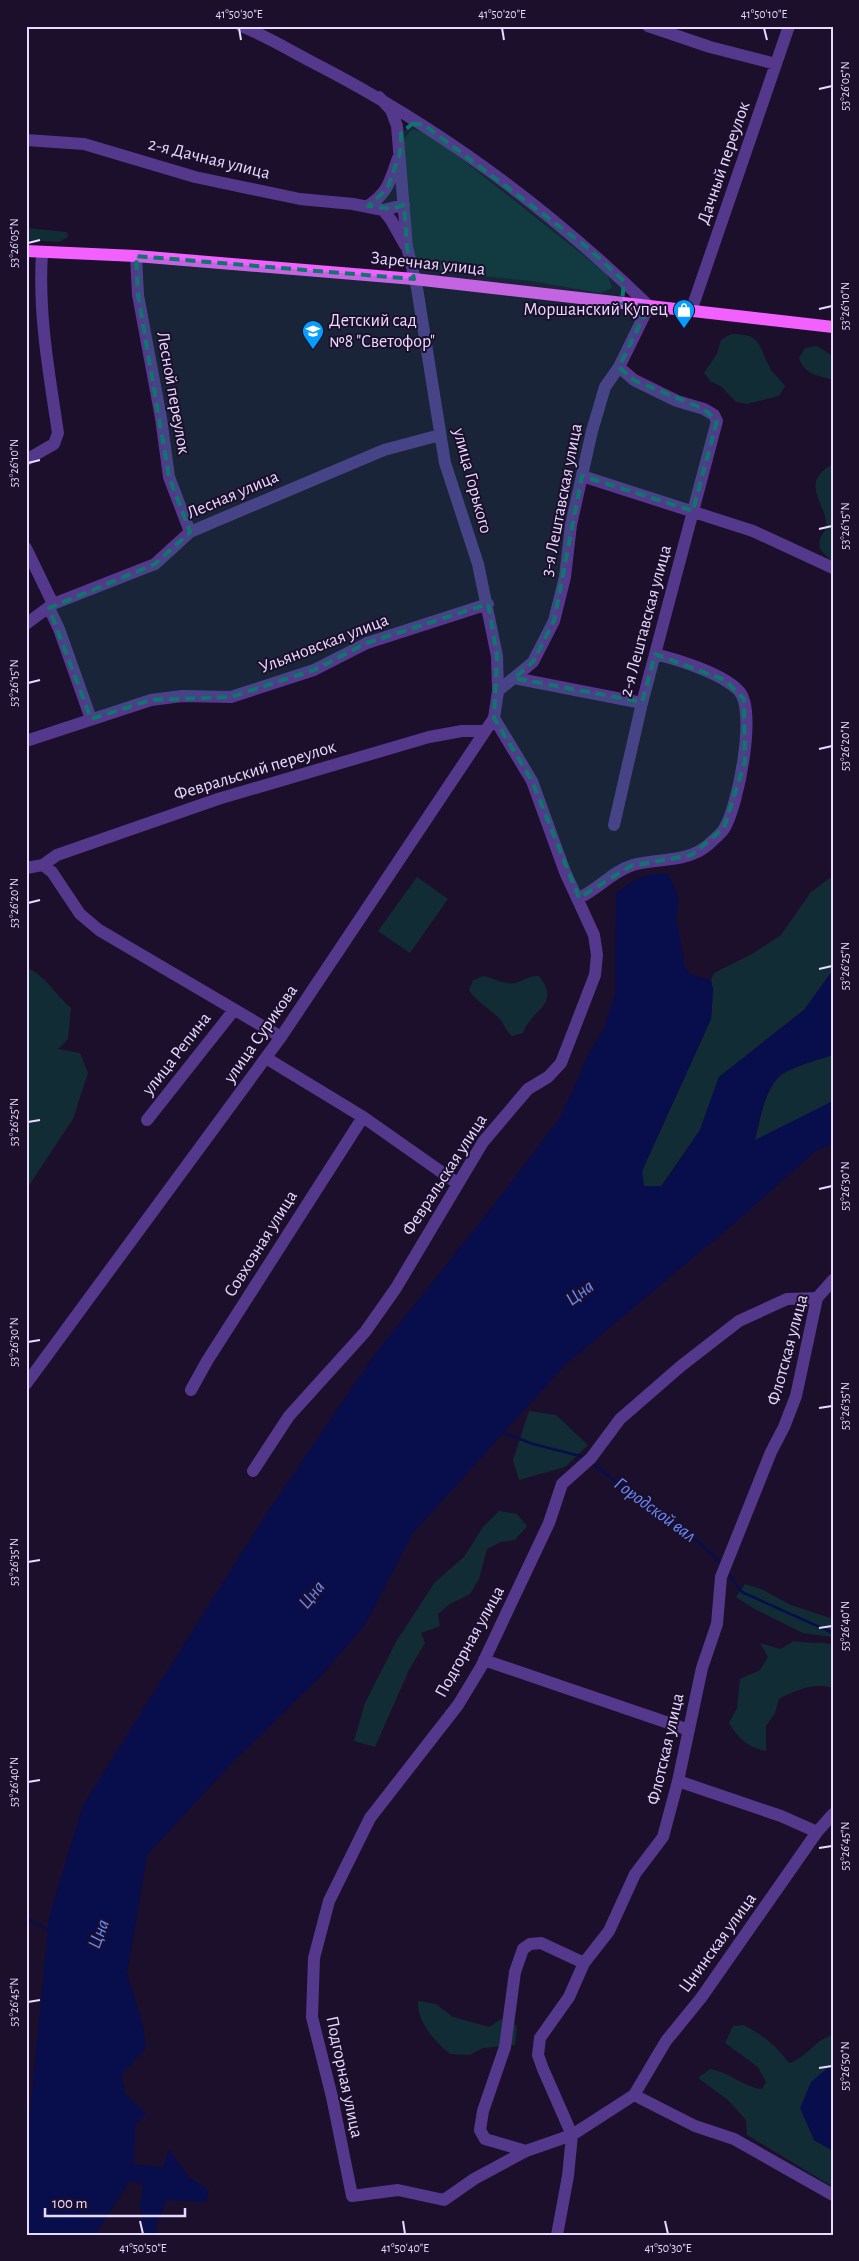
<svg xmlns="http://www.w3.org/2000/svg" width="859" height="2261" font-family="'Alegreya Sans',sans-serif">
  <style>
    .green { fill: #122c35 }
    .water { fill: #080d4b }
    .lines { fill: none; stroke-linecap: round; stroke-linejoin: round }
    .stream { stroke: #080d4b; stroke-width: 2.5 }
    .minor { stroke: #54388c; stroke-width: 12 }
    .major { stroke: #f260ff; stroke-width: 12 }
    .marked { fill: #0f766e; fill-opacity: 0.2; stroke: #0f766e; stroke-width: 4; stroke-dasharray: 10 6; stroke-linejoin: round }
    .ticks { fill: none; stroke: #e8d9ff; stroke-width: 2 }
    .labels { text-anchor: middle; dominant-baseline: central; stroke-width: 4; stroke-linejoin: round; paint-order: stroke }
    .street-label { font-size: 18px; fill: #e8d9ff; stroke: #1c0f2b }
    .poi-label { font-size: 18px; fill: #e8d9ff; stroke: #1c0f2b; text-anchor: end }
    .water-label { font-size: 19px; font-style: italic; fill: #678cff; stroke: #1c0f2b }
    .neatline { fill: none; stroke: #e8d9ff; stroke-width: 2 }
    .ticks-label { font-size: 12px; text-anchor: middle; fill: #e8d9ff }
  </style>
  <rect width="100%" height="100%" fill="#1c0f2b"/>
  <path class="green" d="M412,129l14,4 13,8 168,133 5,14 -12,5 -69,-12 -89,-9 -25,-6 -7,-17 -8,-108z
    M26,228l41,4 1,5 -9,5 -33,-2z
    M731,334c32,0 27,12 39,34 3,6 11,12 15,18l-6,10 -32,8 -11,-2 -15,-16 -10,-4 -7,-9 13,-19 4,-14z
    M817,346l16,10v24c-16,-5 -28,-5 -34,-22l6,-10z
    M833,464v98h-1c-3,-5 -11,-9 -12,-14 -3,-10 5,-14 6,-22 2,-22 -29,-42 7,-62z
    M833,876v94l-29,40 -85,67 -19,53 -39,56h-17l-2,-15 69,-152 2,-29 -2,-10 3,-7 40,-20 27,-18 30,-43z
    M417,877l31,22 -38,54 -32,-22z
    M26,967c22,11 27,25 45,41l-3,31 -10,10 22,4 8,20 -15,46 -47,71z
    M484,976c10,3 21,9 32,7 10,-3 10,-7 23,-7 23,30 -8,33 -16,57l-11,3c-7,-6 -9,-15 -14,-19 -11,-10 -21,-15 -29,-27l4,-10z
    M833,1055v46l-78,40c4,-17 10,-52 24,-65 9,-8 41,-17 54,-21z
    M529,1411l27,4 32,30 -23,22 -46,13 -6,-20z
    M499,1511l18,3 10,12 -12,14 -14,2 -14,7 -8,30 -9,15 -20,10 -12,10 2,12 -19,7 4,10 -16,27 -34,77 -21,-6 11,-38 32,-63 38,-58 29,-25 19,-30z
    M745,1584l16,5 30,16 42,14v18l-30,-4 -52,-26 -15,-10z
    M794,1641c13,3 26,0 39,4v43c-17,-6 -39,2 -54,11l-4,14 -9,13v25c-19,-4 -27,-12 -37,-28l8,-15 3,-29 20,-9 8,-13 -8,-14 20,6z
    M418,2001l18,3 17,13 36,10 12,-8 16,7 -2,19 -32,3 -14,7 -19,-1c-16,-14 -33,-31 -32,-53z
    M744,2025c19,10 32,21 45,38 18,-5 26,-24 44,-28v29l-22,18 3,58 19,11v36l-86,-52 -1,-15 -18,-20 -30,-22 12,-9c19,3 33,18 52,20l4,-7 -8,-15 -33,-24 8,-17z"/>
  <path class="water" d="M651,874h17l10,21 -1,26 8,47 7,7 19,5 2,10 -2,29 -69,152 2,15h18l38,-56 19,-53 85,-67 29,-40v85c-13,4 -46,13 -55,23 -15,17 -18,41 -23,62l78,-39v43l-16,6 -80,71 -172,144 -152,168 -48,92 -44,51 -87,85 -87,94 -20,118 16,53 3,22 -25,27 4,18 21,21 -11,10 -1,41 29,2 6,-17 20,27 20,13 -3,12 -39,-2 -11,25 2,10h-14l-4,-29 3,-21 -13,-4 -35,54h-69v-80l23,-238 34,-112 181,-288 111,-163 118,-148 68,-90 28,-63 14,-23 12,-35 1,-102 17,-12z
    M833,2064v87l-19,-11 -14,-32 11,-26z"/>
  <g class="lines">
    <path class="stream" d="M502,1432l31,12 51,13
      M591,1462l42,33 47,30 42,39
      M728,1573l14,19 91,41
      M26,1918l23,12"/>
    <path class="minor" d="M241,26c25,10 48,24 71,36 127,65 235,145 337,244l-30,61 -14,20 -13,44 -21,94 -6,52 -11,44 -21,41 -35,29
      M648,26l62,21 66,17
      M26,140l58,4 111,33 105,22 53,5 30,6
      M404,205l-21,5 8,10 14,25
      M368,206c21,-14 22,-26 30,-48
      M136,256l2,39 23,123 8,59 21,55
      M691,311l98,-285
      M26,460l28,-16 4,-11c-9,-60 -20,-120 -16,-180
      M582,476l171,55 80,37
      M26,548l27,56
      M49,608l10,21 32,90
      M26,624l27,-20 102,-40 35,-32 194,-82 56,-15
      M514,678l128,25
      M26,741l125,-41 31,-4 49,1 83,-27 53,-27 121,-39
      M614,825l28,-122 75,-282 -3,-6 -10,-6 -27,-8 -43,-21 -15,-13
      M43,865l14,-10 161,-56 211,-62 33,-6h22
      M26,868l17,-3 9,7 28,42 19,16 182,107
      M579,898c20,-9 32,-26 54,-33 25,-7 54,-2 75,-20 5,-5 13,-11 16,-16 14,-22 34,-122 14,-139 -17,-17 -59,-30 -83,-36
      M266,1058l97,59 94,66
      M147,1120l87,-110
      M833,1280l-16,18 -21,98 -12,31 -13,25 -50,125 -4,47 -15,44 -24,113 -15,56 -28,37 -26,57 -25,32 -15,34 -29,41 -2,17 5,14 29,66 62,-40 32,-54 35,-43 116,-166 16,-18
      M26,1384l255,-347 213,-319 4,-27 -1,-35 -19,-92 -33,-101 -28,-175 -10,-41 -10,-121 -6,-16 -12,-13
      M191,1390l16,-29 156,-244
      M253,1471l36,-55 76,-84 31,-44 87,-146 45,-53 20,-12 13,-14 34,-88 2,-20 -3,-20 -29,-63 -33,-91 -38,-63
      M484,1660l205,70
      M678,1781l103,35 36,16
      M634,2095l61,31 39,13 99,56
      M526,2151l-41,-12 -5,-9 3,-19 22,-64 10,-75 8,-23 7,-5 11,-1 43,20
      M557,2235l11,-59 4,-41 -46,16 -52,28 -30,21 -46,-10 -46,6 -20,-99 -20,-80 2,-59 15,-57 41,-83 88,-113 23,-38 68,-144 13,-39 29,-26 29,-39 61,-53 58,-45 48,-22 30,-1"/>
    <path class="major" d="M26,251l110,5 278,23 419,48"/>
  </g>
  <path class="marked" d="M412,124h11l164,123 37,34 -2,22 27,3 -30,61 15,13 70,29 13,12 -24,90 -111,-35 -28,145 -21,41 -19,16 128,24 13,-48 70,26 19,19 1,63 -21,66 -32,27 -61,11 -52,32 -47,-117 -38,-63 3,-62 -9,-52 -121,39 -53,27 -83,27 -80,3 -60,19 -42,-111 106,-44 35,-32 -21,-55 -31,-182 -2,-39 278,23 -7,-32 -3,-42 -12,4 -24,-3 19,-17 13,-36 1,-20z"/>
  <path class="ticks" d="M239,28l2,12M502,28l2,12M764,28l3,12M819,89l13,-3M28,243l12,-3M819,309l13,-3M28,463l12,-3M819,529l13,-3M28,683l12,-3M819,749l13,-3M28,903l12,-3M819,969l13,-3M28,1122l12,-2M819,1189l13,-3M28,1342l12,-2M819,1408l13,-2M28,1562l12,-2M819,1628l13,-2M28,1782l12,-2M819,1848l13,-2M28,2002l12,-2M819,2068l13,-2M140,2221l3,13M403,2221l2,13M665,2221l3,13"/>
  <defs>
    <g id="shop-pin" transform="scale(1.125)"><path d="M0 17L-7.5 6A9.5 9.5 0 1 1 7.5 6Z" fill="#059dff" stroke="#1c0f2b"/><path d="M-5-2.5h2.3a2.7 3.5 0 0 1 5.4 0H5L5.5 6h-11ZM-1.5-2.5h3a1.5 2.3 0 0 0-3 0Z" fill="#fff"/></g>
    <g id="school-pin" transform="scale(1.125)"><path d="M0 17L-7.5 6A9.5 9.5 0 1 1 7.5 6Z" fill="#059dff" stroke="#1c0f2b"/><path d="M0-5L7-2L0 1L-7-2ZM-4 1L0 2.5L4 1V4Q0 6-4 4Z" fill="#fff"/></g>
  </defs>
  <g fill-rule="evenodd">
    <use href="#shop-pin" x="684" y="310"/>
    <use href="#school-pin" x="313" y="331"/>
  </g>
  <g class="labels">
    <g class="street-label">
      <text transform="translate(209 159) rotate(14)">2-я Дачная улица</text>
      <text transform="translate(724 163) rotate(-71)">Дачный переулок</text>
      <text transform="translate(428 264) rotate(6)">Заречная улица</text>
      <text transform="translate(173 393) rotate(80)">Лесной переулок</text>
      <text transform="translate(472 481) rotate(75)">улица Горького</text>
      <text transform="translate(233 495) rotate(-23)">Лесная улица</text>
      <text transform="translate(562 500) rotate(-79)">3-я Лештавская улица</text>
      <text transform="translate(646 621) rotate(-75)">2-я Лештавская улица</text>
      <text transform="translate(324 644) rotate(-21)">Ульяновская улица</text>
      <text transform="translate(255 771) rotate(-17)">Февральский переулок</text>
      <text transform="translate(261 1034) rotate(-55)">улица Сурикова</text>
      <text transform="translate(177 1054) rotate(-52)">улица Репина</text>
      <text transform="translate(445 1175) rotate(-57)">Февральская улица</text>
      <text transform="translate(261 1244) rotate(-58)">Совхозная улица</text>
      <text transform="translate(788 1350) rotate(-75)">Флотская улица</text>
      <text transform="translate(470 1642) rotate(-61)">Подгорная улица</text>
      <text transform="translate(666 1749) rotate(-77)">Флотская улица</text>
      <text transform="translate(718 1943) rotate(-54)">Цнинская улица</text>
      <text transform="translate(344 2077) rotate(78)">Подгорная улица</text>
    </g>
    <g class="poi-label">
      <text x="668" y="310">Моршанский Купец</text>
      <text x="329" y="321" text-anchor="start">Детский сад<tspan x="329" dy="21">№8 "Светофор"</tspan></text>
    </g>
    <g class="water-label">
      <text transform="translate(580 1293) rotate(-37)">Цна</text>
      <text transform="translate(655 1510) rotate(36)">Городской вал</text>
      <text transform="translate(312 1595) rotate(-51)">Цна</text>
      <text transform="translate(99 1934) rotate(-70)">Цна</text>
    </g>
  </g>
  <rect width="859" height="2261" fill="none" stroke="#1c0f2b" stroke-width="55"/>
  <path d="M45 2208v8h140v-8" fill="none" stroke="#e8d9ff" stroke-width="2.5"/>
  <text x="52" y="2208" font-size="15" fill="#e8d9ff" stroke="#1c0f2b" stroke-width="4" paint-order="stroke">100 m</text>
  <rect x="28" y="28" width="804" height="2206" class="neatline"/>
  <g class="ticks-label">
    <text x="239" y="18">41°50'30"E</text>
    <text x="502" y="18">41°50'20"E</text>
    <text x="764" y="18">41°50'10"E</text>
    <text transform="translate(845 86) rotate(-90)" y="4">53°26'05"N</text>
    <text transform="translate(14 243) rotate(-90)" y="4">53°26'05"N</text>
    <text transform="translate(845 306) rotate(-90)" y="4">53°26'10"N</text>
    <text transform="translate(14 463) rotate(-90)" y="4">53°26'10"N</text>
    <text transform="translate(845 526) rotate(-90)" y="4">53°26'15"N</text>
    <text transform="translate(14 683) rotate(-90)" y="4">53°26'15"N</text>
    <text transform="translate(845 746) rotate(-90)" y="4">53°26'20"N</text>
    <text transform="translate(14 903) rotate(-90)" y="4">53°26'20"N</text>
    <text transform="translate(845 966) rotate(-90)" y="4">53°26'25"N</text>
    <text transform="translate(14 1122) rotate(-90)" y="4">53°26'25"N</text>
    <text transform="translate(845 1186) rotate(-90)" y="4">53°26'30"N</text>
    <text transform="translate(14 1342) rotate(-90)" y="4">53°26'30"N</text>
    <text transform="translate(845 1406) rotate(-90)" y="4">53°26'35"N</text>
    <text transform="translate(14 1562) rotate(-90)" y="4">53°26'35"N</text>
    <text transform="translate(845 1626) rotate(-90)" y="4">53°26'40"N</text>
    <text transform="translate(14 1782) rotate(-90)" y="4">53°26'40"N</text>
    <text transform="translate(845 1846) rotate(-90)" y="4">53°26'45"N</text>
    <text transform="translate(14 2002) rotate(-90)" y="4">53°26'45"N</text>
    <text transform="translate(845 2066) rotate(-90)" y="4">53°26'50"N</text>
    <text x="143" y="2252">41°50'50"E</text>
    <text x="405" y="2252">41°50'40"E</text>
    <text x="668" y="2252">41°50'30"E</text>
  </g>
</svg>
